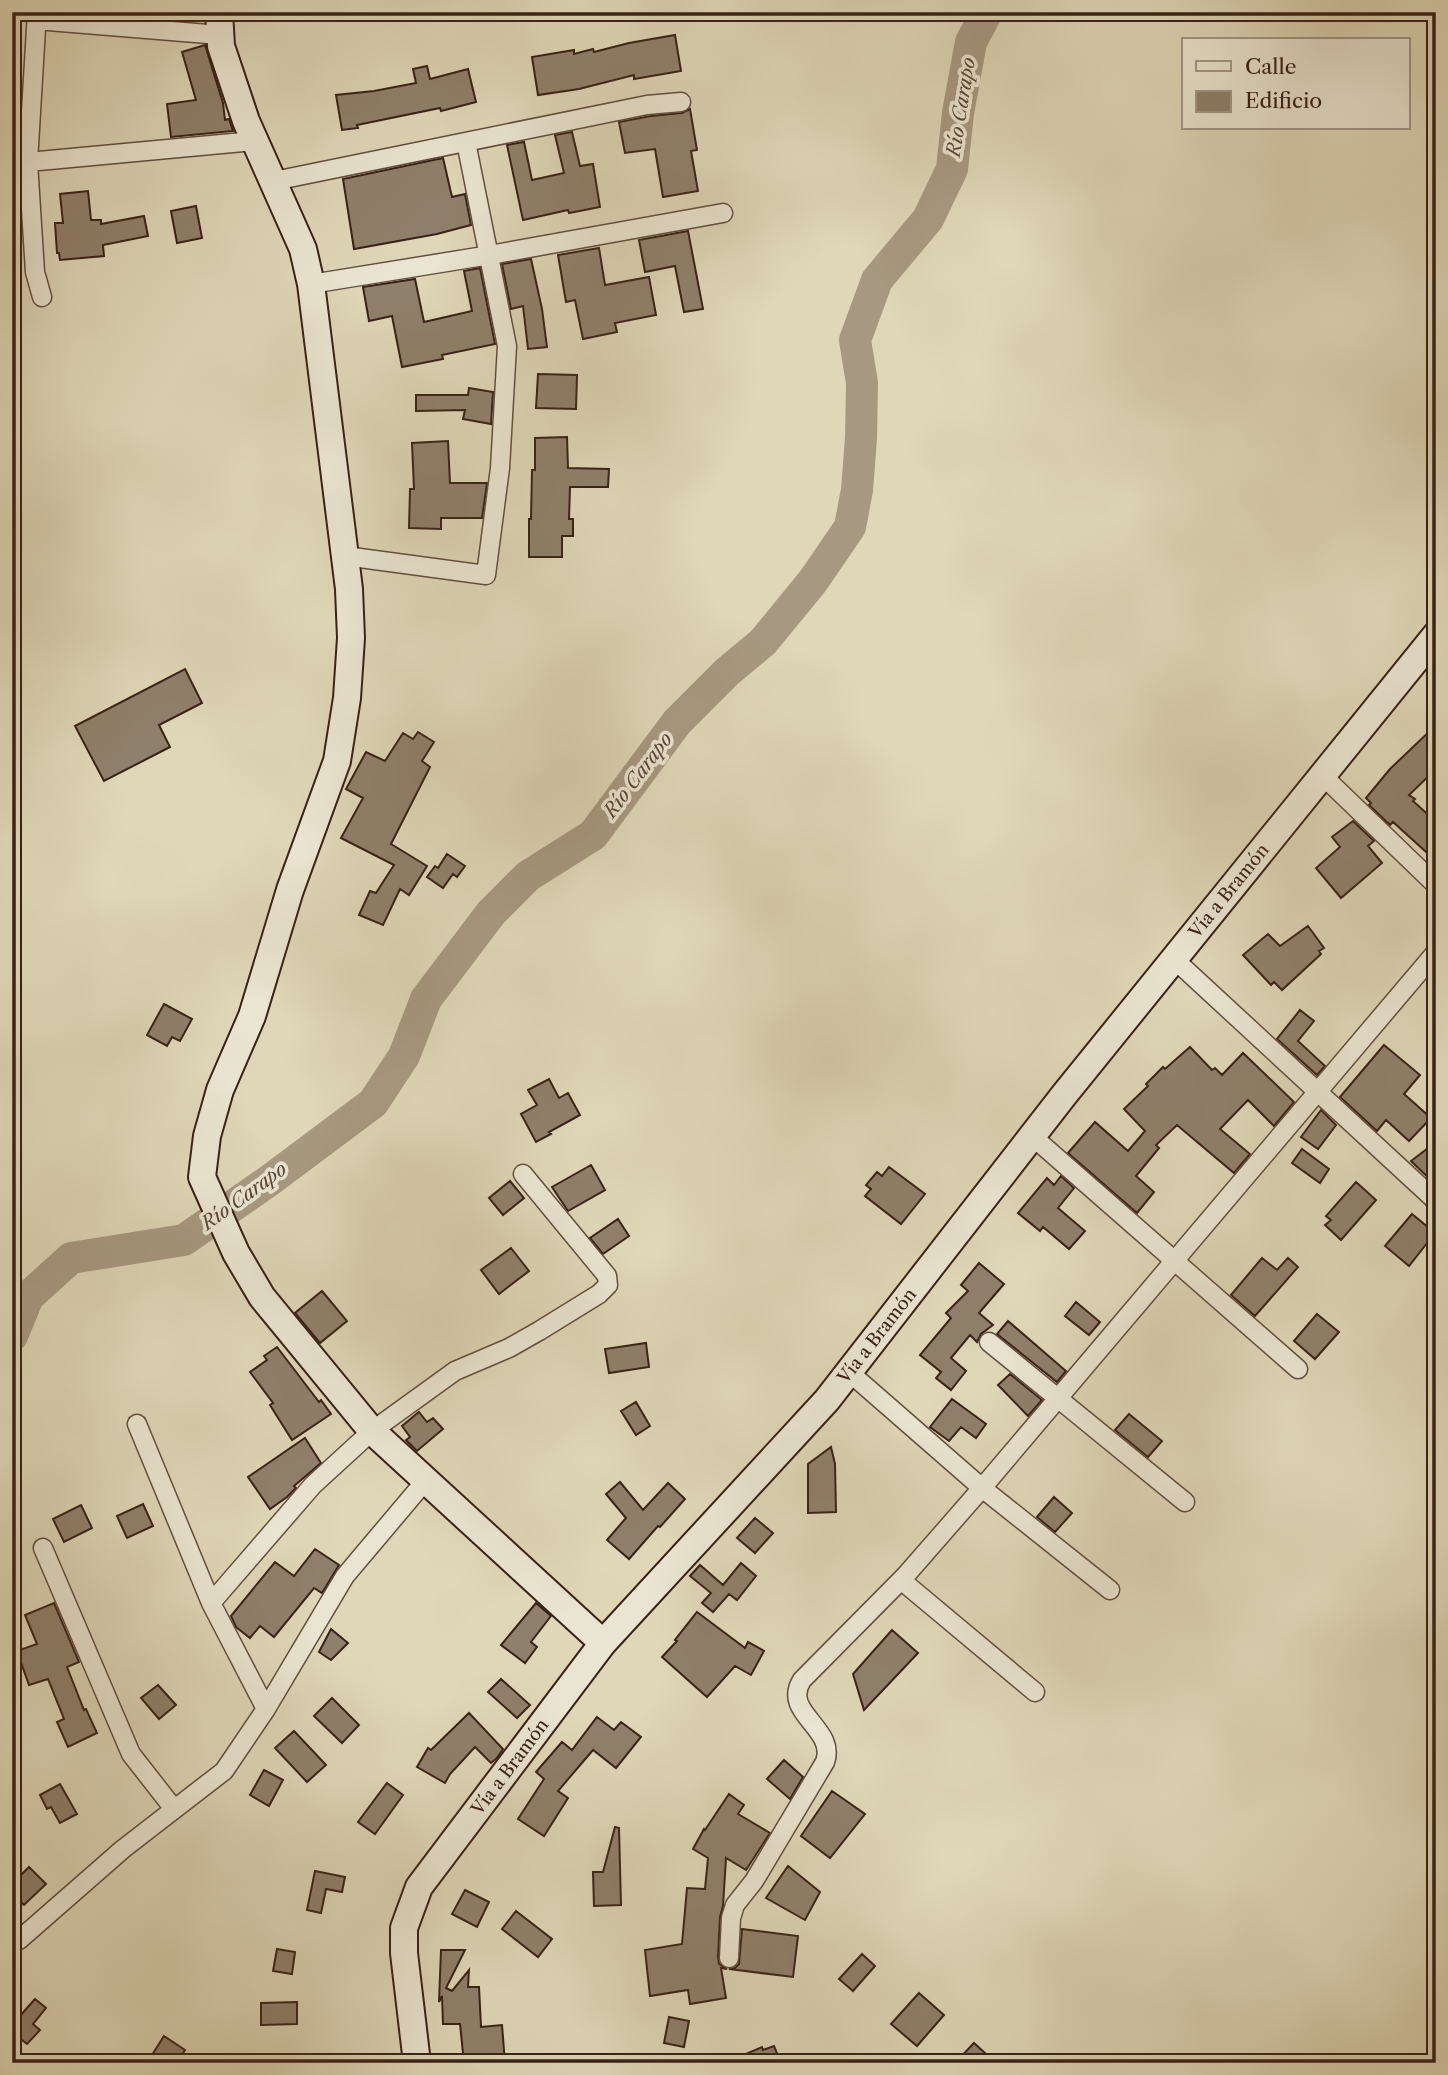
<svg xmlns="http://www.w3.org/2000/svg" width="1448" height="2075" font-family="'Libre Caslon Text',serif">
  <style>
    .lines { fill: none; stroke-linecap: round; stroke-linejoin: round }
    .river { stroke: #a79981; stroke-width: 32 }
    .building { fill: #8f806b; stroke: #392117; stroke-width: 2 }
    .street-casing { stroke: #624e3f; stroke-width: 21 }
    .secondary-casing { stroke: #392117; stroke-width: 30 }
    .street { stroke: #eae5d1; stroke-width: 18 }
    .secondary { stroke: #eae5d1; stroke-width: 26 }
    .labels { text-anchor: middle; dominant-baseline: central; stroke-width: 7; stroke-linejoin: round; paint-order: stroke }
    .street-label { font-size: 18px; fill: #392117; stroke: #eae5d1 }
    .water-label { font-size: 19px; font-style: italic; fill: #5a4537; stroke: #eae5d1 }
  </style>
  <rect width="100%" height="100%" fill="#dfd7b8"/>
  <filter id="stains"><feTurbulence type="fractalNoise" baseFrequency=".00286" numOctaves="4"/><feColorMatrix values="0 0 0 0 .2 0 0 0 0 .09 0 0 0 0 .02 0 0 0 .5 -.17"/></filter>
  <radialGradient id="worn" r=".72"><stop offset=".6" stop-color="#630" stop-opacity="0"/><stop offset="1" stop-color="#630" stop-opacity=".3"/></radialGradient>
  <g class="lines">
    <path class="river" d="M12,1336l16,-39 43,-39 113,-18 86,-60 103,-77 31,-47 22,-57 65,-86 37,-37 65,-41 84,-113 50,-50 36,-30 50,-61 37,-54 7,-37 4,-52 1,-55 -7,-43 22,-60 51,-61 24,-50 6,-56 13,-71 16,-30"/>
  </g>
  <path class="building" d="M675,35l6,36 -47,8v-4l-55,14 -41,6 -6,-38 42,-7v4l19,-5 1,3 35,-9z
    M205,45l18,58 2,17 4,-1 4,12 -62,6 -4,-33 29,-4 -14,-48z
    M427,66l3,13 38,-10 8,33 -35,9 -1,-3 -83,17 1,3 -16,2 -6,-35 38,-4 42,-8 -3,-14z
    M690,109l7,41 -6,1 7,40 -35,6 -8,-48 -30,4 -6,-31 32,-6 31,-3z
    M572,132l8,34 13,-2 7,43 -31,6 -1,-3 -45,10 -16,-75 17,-3 8,38 32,-7 -9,-38z
    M443,158l9,39 13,-3 6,31 -34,9 -83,15 -11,-70z
    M88,191l3,29h10v4l43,-8 4,20 -45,9 1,11 -44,4 -1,-7h-2l-2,-30h8l-3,-29z
    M196,206l6,32 -25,5 -6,-32z
    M688,231l15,78 -19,3 -9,-46 -30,6 -6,-32z
    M599,248l6,37 44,-8 7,38 -41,8 2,9 -34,7 -8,-39 -9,2 -8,-47z
    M531,259l11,50 5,38 -19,2 -5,-43 -12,3 -9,-45z
    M480,268l15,76 -53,11 1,4 -41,8 -10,-51 -23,5 -6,-34 52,-8 9,43 48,-11 -8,-40z
    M538,374l39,1 -1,34 -40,-1z
    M469,388l24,4 -2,32 -28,-5 2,-9 -49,1v-16h52z
    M567,437l1,31 41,1 -1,18h-38l-1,32h4v17h-11v21h-33v-38h2l1,-49h3v-32z
    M448,441l2,42h37l-5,35h-41v11l-32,-1 1,-39h4l-2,-46z
    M185,669l17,34 -43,22 11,22 -66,34 -29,-55z
    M1436,725v44l-27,26 6,4 -2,2 23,21v39l-43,-39 -3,3 -21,-20 2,-2 -5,-5 24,-29z
    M418,732l16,10 -12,19 8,6 -39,77 36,22 -18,29 -9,-6 -17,36 -24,-10 11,-24 6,2 18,-28 -53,-27 22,-40 -17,-9 20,-37 19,9 18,-28 10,6z
    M1353,821l21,20 -6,5 14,17 -41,35 -25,-30 24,-21 -8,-10z
    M447,854l18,12 -8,11 -4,-3 -10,14 -16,-11 8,-11 3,2z
    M1308,926l16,22 -5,3 2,3 -39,36 -8,-8 -3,3 -28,-30 25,-21 12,12z
    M164,1004l28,15 -12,22 -8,-4 -5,9 -20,-11z
    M1300,1010l14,11 -16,20 27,25 -8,9 -40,-36z
    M1384,1045l36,30 -16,19 27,24 -22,23 -23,-21 -9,11 -37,-34z
    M1190,1047l22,23 3,-2 7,7 21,-22 51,49 -20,24 -26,-26 -28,29 30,25 -16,19 -57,-48 -21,20 3,3 -23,28 18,16 -17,21 -69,-60 27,-31 33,29 17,-20 -21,-22 24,-23 -2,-2 17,-17 2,2z
    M549,1079l10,19 9,-5 12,22 -31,17 2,2 -15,8 -15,-28 16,-9 -9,-15z
    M1321,1110l15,15 -18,24 -17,-12z
    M1428,1148l8,9v28l-25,-24z
    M1302,1149l27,20 -9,14 -28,-20z
    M591,1165l14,25 -37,21 -16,-24z
    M889,1167l36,27 -24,30 -36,-28 6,-7 -5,-4 11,-13 5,4z
    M1061,1176l13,12 -16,20 27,23 -16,18 -26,-22 -3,4 -22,-18 29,-35 7,7z
    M510,1181l14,17 -21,17 -14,-17z
    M1356,1182l20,18 -35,40 -16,-15 6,-5 -5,-4z
    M1412,1214l23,19 -26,33 -24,-20z
    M618,1219l11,17 -26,18 -13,-16z
    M511,1248l18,23 -30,23 -18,-24z
    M1262,1258l15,12 11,-12 10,9 -43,49 -24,-21z
    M979,1263l25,21 -25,29 14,12 -12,9 -4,8 -7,-7 -19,23 15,13 -15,19 -15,-12 5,-6 -21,-17 31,-37 -5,-5 22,-22 -7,-6z
    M322,1291l25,30 -27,22 -25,-30z
    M1076,1302l24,20 -11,13 -24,-19z
    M1317,1314l22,18 -24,27 -21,-18z
    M1008,1321l58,50 -9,11 -60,-48z
    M646,1343l3,24 -40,6 -4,-24z
    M277,1347l42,55 2,-2 10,14 -39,26 -22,-35 3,-2 -23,-31 17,-12 -3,-4z
    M1010,1374l32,26 -14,16 -30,-31z
    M952,1399l34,25 -10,14 -15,-11 -12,14 -19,-14z
    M636,1402l14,24 -14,9 -15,-24z
    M419,1412l8,10 6,-4 10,11 -26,22 -11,-11 4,-3 -8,-11z
    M1129,1414l33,27 -14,16 -33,-27z
    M305,1438l16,25 -27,23 2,2 -9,9 -17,12 -22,-32z
    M831,1447l4,17 1,48 -28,1v-49z
    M620,1482l23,28 25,-27 17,16 -25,28 -2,-1 -29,33 -22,-19 19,-22 -20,-24z
    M1054,1497l18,16 -17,19 -18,-15z
    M143,1504l10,22 -26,12 -10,-22z
    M81,1505l11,23 -28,14 -11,-23z
    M755,1518l18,15 -18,20 -18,-15z
    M315,1549l24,16 -17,28 -8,-5 -40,49 -14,-11 -10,12 -14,-11 -5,-11 44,-54 19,14z
    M741,1563l15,13 -19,24 -8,-6 -16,18 -11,-9 9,-10 -21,-17 10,-11 23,20z
    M54,1603l25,59 -12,5 17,43 2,-1 11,24 -29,14 -11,-25 7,-3 -16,-40 -19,6 -12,-34 20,-7 -12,-29z
    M536,1603l15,13 -20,26 6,5 -12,16 -24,-18z
    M697,1612l48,36 3,-6 16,9 -13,24 -16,-9 -28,31 -45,-40 15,-16 -2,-1z
    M331,1629l17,14 -17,17 -12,-8z
    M892,1630l26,23 -54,57 -11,-36z
    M501,1679l29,26 -13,13 -29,-26z
    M158,1685l18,20 -17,14 -18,-21z
    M332,1698l27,27 -17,18 -28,-27z
    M469,1713l34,36 -6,9 -6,5 -16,-16 -25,27 -5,9 -28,-16 11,-19 3,2z
    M597,1717l17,13 7,-8 20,15 -25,31 -23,-18 -35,41 10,7 -24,38 -26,-17 26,-40 -8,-7 26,-30 10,8z
    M294,1731l32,34 -19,17 -32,-34z
    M784,1760l19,17 -13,22 -23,-20z
    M264,1770l19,10 -14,26 -19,-11z
    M387,1783l16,12 -28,39 -17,-12z
    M60,1784l17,30 -17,9 -9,-16 -4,2 -7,-14z
    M832,1791l33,23 -35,44 -29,-22z
    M729,1794l15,11 -6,9 32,19 -24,37 -20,-12 -3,48 -3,11 -2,40 1,7 8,5 -6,-1 5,30 -36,6 -2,-14 -38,6 -5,-46 37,-6 5,-56 18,1 3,-31 -15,-9 11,-20 1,1z
    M615,1827l4,1 2,77 -27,1 -1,-34h10z
    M788,1866l32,26 -15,28 -39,-22z
    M29,1867l17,17 -22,21 -12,-11v-10z
    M315,1871l30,6 -3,15 -16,-3 -5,24 -14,-3z
    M465,1890l24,12 -12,25 -25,-13z
    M516,1911l36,28 -14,18 -36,-28z
    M742,1929l56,7 -5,41 -64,-8 6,-1 4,-4z
    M277,1949l18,3 -3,22 -19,-3z
    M441,1950h24l-19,38 6,3 17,-21 -1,17h11l2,40 21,-2 3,38h-41l-4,-39h-17l-1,-28 -3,6z
    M862,1954l13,12 -22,25 -14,-12z
    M919,1993l25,22 -27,31 -26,-22z
    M35,1999l11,9 -13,16 7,6 -13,14 -15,-12v-7z
    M297,2002v22l-36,1v-22z
    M669,2017l20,4 -5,26 -20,-4z
    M164,2036l21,14 -8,13h-30z
    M974,2043l22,20h-41z
    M774,2046l7,17h-56l37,-16 1,3z"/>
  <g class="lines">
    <g class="street-casing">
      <path id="street" d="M37,12l-9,150 7,110 7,25
        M36,20l184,15
        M28,162l226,-21
        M274,181l373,-76 34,-3
        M311,284l179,-29 233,-42
        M345,556l141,19 14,-107 7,-122 -41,-204
        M1322,775l114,110
        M1174,959l262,242
        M1032,1136l266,233
        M989,1342l196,160
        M849,1372l133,116 128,102
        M137,1424l74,179 55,106
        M43,1548l88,206 43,55
        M901,1580l134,112
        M211,1603l102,-118 59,-54 83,-60 54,-23 30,-17 60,-37 9,-9 -1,-9 -84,-102
        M19,1940l104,-91 101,-78 42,-62 79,-133 81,-96
        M729,1958l2,-40 4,-13 19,-24 71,-119c12,-34 -44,-49 -23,-82l104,-105 76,-87 454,-536"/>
    </g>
    <g class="secondary-casing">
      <path id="secondary" d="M219,12l2,34 25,75 57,128 8,35 38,305 2,49 -4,60 -10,63 -47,129 -38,126 -32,74 -13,46 -5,41 34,76 26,44 110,134 231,212
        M417,2063l-13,-110v-25l15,-41 184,-244 224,-243 237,-305 372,-460"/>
    </g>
    <use href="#street" class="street"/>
    <use href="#secondary" class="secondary"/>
  </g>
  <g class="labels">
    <g class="street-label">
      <text transform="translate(1229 891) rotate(-51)">Vía a Bramón</text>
      <text transform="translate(877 1336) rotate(-52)">Vía a Bramón</text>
      <text transform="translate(510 1767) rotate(-53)">Vía a Bramón</text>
    </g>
    <g class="water-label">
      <text transform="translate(961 107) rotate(-81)">Río Carapo</text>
      <text transform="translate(638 775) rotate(-53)">Río Carapo</text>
      <text transform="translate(244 1196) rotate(-36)">Río Carapo</text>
    </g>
  </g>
  <rect width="1448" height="2075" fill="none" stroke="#dfd7b8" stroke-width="42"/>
  <rect x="14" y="14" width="1420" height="2047" fill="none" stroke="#392117" stroke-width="3.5"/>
  <rect x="21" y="21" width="1406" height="2033" fill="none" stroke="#392117" stroke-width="2"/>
  <rect x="1182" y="38" width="228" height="91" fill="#eae5d1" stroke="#a39787" stroke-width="2"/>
  <rect x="1196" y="61" width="35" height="10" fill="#eae5d1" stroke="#a39787" stroke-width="2"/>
  <text x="1245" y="74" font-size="21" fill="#392117">Calle</text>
  <rect x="1196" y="91" width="35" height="21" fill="#8f806b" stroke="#a39787" stroke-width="2"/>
  <text x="1245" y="108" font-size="21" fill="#392117">Edificio</text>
  <rect width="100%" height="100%" filter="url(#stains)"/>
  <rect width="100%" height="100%" fill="url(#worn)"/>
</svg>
